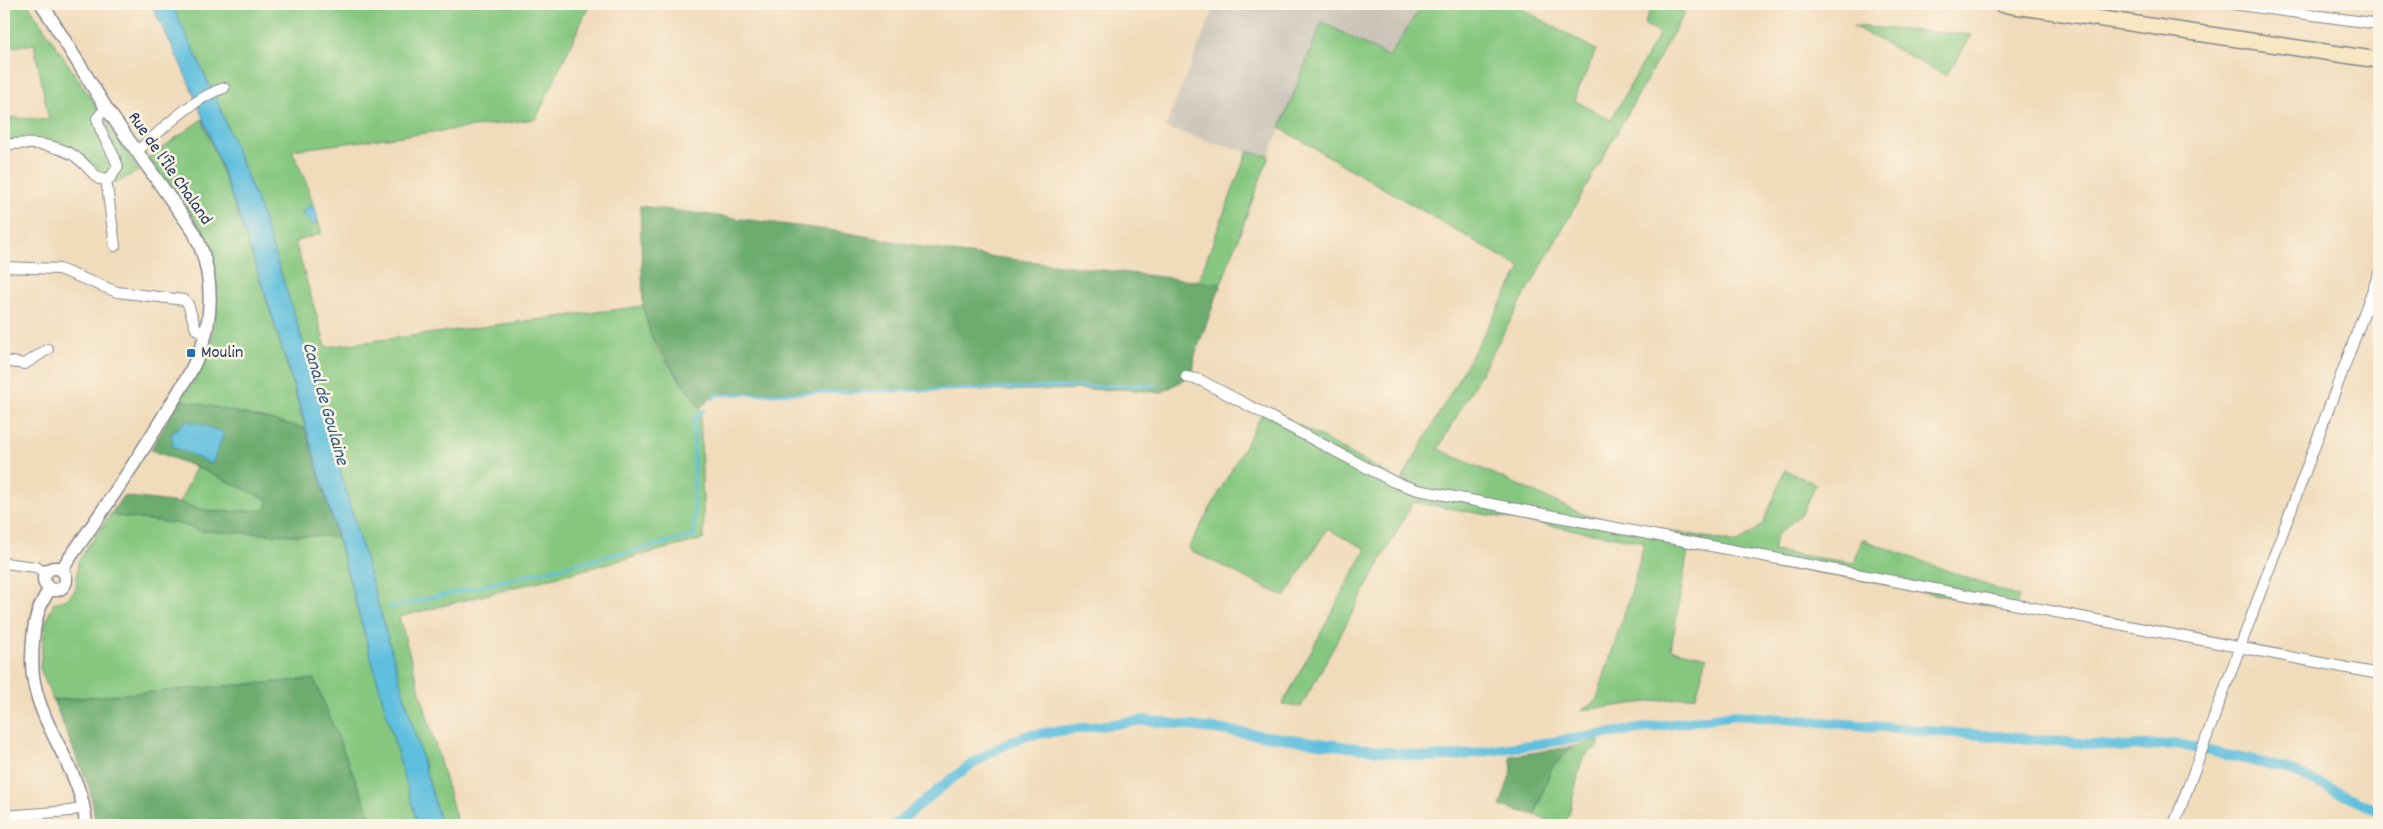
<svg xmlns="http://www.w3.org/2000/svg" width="2383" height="829" font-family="Dekko,sans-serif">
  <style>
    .industrial { fill: #cac3b8 }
    .green { fill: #86c780; stroke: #507b6f }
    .forest { fill: #6cac6e; stroke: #446e66 }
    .water { fill: #5fbfde; stroke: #3d779e }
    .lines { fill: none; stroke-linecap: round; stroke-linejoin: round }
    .stream { stroke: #5fbfde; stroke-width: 3 }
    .canal { stroke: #5fbfde; stroke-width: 10 }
    .minor-casing { stroke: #86858c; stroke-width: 12 }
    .tertiary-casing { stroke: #86858c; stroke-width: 15 }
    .secondary-casing { stroke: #86858c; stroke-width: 18 }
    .minor { stroke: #fff; stroke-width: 10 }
    .tertiary { stroke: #fff; stroke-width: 12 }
    .secondary { stroke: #f7e8c3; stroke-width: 15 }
    .poi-dot { fill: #1f6fb2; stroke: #fcf5e5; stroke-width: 2 }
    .labels { text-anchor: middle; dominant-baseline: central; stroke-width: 5; stroke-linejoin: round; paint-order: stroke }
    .street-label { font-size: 18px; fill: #1b2f5e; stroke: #fcf5e5 }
    .poi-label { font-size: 18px; fill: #1b2f5e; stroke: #fcf5e5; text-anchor: start }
    .water-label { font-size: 19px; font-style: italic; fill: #2f5a84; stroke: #fcf5e5 }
  </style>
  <rect width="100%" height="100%" fill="#fcf5e5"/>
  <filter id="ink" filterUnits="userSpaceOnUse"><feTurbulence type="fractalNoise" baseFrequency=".02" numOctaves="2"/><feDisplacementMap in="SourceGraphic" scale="10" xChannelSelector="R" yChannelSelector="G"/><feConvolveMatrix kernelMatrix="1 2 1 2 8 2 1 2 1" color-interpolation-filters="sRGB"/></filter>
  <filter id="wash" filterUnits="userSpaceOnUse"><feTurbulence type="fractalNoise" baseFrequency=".0096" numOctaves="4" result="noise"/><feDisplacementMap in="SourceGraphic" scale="20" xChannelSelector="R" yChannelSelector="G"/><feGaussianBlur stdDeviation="1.12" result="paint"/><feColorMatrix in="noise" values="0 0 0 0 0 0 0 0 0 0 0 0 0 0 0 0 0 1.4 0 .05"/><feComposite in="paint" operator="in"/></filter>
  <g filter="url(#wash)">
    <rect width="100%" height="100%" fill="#f0dbba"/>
    <path class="industrial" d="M1216,4h207l-34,53 -67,-34 -53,133 -22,-4 -82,-24z"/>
    <path class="green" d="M4,4h24l111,167 -24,12c-13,-9 -26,-23 -40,-31 -21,-12 -47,-15 -71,-12v-23l45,3 -15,-76 -30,4z
      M172,4h418l-54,115 -244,31 14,32 16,51 -27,9 31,105 317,-41 8,31 4,9 45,62 4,131 -305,78 59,208h-17l-133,-467 -48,-149 -43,-108z
      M1423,4h97l-1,3 77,43 -22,50 37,20 48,-86 -15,-10 9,-20h8l24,8 -247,437 149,67 151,27 25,-19 22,-54 31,14 -13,28 -27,24 -3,15 81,12 8,-24 157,58 -4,14 -139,-29 -188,-32 -17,99 36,8 -11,39 -114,14 14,-9 38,-118 10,-41 -231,-40 -112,205 -19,-2 84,-156 -39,-20 -42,68 -97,-48 78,-142 135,74 120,-213 -241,-140 42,-106 67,35z
      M1853,26l119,9 -26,41z
      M202,119c40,101 74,205 103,309l-126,-29c3,-6 7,-10 12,-15 7,-9 14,-27 18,-38 16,-53 5,-99 -26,-144 -11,-15 -25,-28 -35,-44z
      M1247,152l22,4 -48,128 -23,-2z
      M196,467l73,33 -3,11 -54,1 -32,-9z
      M110,515l70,9 21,7 136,6 81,288h-44l-60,-146 -261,21 -13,-32 5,-44 9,-21 13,-4 9,-10 2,-28z
      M1599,740v5l-17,14 -13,55 -6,11h-18l2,-6 -12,-4 16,-46 21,-22z"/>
    <path class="forest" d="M640,206l203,26 109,20 269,32 -26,71 -2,19 -32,19 -40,-4 -404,4 -17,15 -49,-71 -8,-31z
      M179,399l126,29 32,109 -136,-6 -21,-7 -70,-9 13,-19 57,7 32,9 54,-2 2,-10 -72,-33 -45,-17z
      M314,679l60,146h-278l-6,-35 -37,-90z
      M1572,747l-21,22 -16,46 -35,-9 12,-37 -2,-13z"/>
    <path class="water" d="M151,4h21l45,97 43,108 48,149 133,467h-23c-71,-246 -131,-497 -226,-735 -12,-29 -27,-58 -41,-86z
      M310,205l6,6 2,10 -5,4 -12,-13z
      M186,421l12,2 26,10 -12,31 -39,-17 -2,-13z"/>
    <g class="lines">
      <path class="stream" d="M713,399l3,-4 439,-10
        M389,608l305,-72v-116l10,-10"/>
      <path class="canal" d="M895,825c43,-34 81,-72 134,-90l116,-15 280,37 30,-1 280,-41 391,32 51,-3 108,24 94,43"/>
    </g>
  </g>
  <g filter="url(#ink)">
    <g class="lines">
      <g class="minor-casing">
        <path id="minor" d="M2233,4l146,20
          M4,145c23,-3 48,-2 69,10 10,6 18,17 26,24l11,-1 8,-11c-5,-18 -18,-31 -21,-49l9,-10
          M137,151c24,-20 57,-54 87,-63
          M106,179l9,67
          M4,267l55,2 58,23 67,8 4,4 8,25 9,4
          M4,361l21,3 23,-15
          M1186,377l14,3 194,102 24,8 961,184
          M4,563l32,4 10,6
          M4,816l66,-5 14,-4
          M2174,825l205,-552"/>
      </g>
      <g class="tertiary-casing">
        <path id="tertiary" d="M42,4l64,104 88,124c15,30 19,63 13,96 -7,33 -27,62 -44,89 -32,53 -66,103 -102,153
          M44 579a11 11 0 1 1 22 0a11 11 0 1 1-22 0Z
          M50,589c-11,15 -16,33 -17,51 -1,14 -2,28 1,42 9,50 49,91 52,143"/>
      </g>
      <g class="secondary-casing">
        <path id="secondary" d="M2001,4l378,56"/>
      </g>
      <use href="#minor" class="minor"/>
      <use href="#tertiary" class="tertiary"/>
      <use href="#secondary" class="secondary"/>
    </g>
  </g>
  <rect class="poi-dot" x="186" y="348" width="10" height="10" rx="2.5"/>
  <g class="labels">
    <g class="street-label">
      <text transform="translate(169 169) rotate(55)">Rue de l'Île Chaland</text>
    </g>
    <g class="poi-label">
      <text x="201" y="353">Moulin</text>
    </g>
    <g class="water-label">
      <text transform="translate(324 404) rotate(74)">Canal de Goulaine</text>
    </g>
  </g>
  <rect width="2383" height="829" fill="none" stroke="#fcf5e5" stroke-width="20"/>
</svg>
